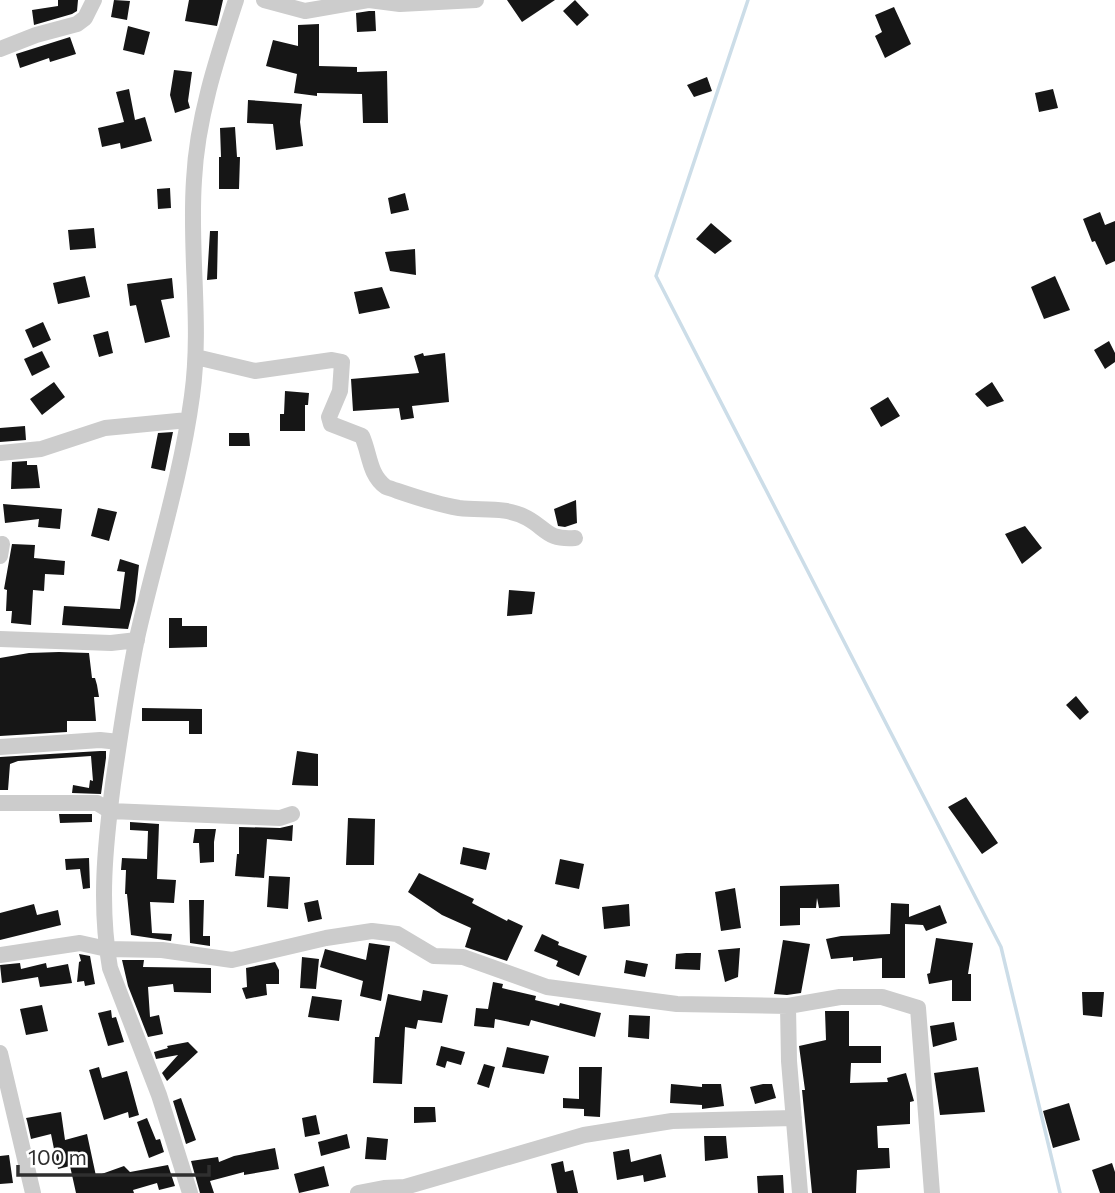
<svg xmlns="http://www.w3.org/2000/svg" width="1115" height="1193" font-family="Commissioner,sans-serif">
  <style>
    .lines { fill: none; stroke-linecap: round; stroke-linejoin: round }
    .stream { stroke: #ccdde8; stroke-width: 3.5 }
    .building { fill: #161616 }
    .minor { stroke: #ccc; stroke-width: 16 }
  </style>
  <rect width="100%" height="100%" fill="#fff"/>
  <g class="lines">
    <path class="stream" d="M748,0l-92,276 345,671 59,246"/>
  </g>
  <path class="building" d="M58,0h20l-1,11 -5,3 -38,11 -2,-15 26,-4z
    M114,0l16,1 -3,19 -16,-3z
    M189,0h34l-6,26 -32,-5z
    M507,0h48l-33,22z
    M575,0l14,15 -12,11 -14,-15z
    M894,7l17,37 -26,14 -10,-22 7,-4 -7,-17z
    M369,11h6l1,20 -19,1 -1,-19z
    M319,24v42l38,1v5l30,-1 1,52h-25l-1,-29 -45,-1v3l-23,-3 3,-19 -31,-8 7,-26 25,6v-21z
    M128,26l22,6 -6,23 -21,-5z
    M70,37l6,17 -26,8 -1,-4 -29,10 -4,-14z
    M174,70l18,2 -4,29 2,7 -15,5 -5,-18z
    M707,77l5,14 -18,6 -7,-12z
    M129,89l6,31 10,-3 7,24 -31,8 -1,-6 -18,4 -4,-19 26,-6 -8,-30z
    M1053,89l5,19 -19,4 -4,-19z
    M248,100l54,4 -2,18 3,24 -27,4 -3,-26 -26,-1z
    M235,127l2,30h3l-1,32h-20v-32h2l-1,-29z
    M170,188l1,20 -13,1 -1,-20z
    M405,193l4,17 -18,4 -3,-16z
    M1100,212l5,13 10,-4v40l-9,4 -11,-24 -3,1 -9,-23z
    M711,223l21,18 -17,13 -19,-15z
    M94,228l2,20 -26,2 -2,-20z
    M210,231h8l-1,48 -10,1z
    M415,249l1,26 -26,-4 -5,-19z
    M85,276l5,21 -32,7 -5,-21z
    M1055,276l15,34 -26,9 -13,-32z
    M172,278l2,20 -13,2 9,37 -25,6 -9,-38 -6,1 -3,-22z
    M382,287l8,21 -31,6 -5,-22z
    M43,322l8,18 -18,8 -8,-18z
    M108,331l5,22 -14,4 -6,-22z
    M1109,341l6,12v9l-10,7 -11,-19z
    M42,351l8,16 -18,9 -8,-17z
    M423,353l1,3 21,-3 4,49 -37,4 2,12 -13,2 -2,-12 -46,3 -2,-32 68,-6 -5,-17z
    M54,382l11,15 -23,18 -12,-16z
    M992,382l12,19 -17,6 -12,-13z
    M285,391l24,2 -1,12h-3v26h-25v-17h4z
    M888,397l12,19 -19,11 -11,-19z
    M25,426l1,14 -26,2v-14z
    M173,432l-8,39 -14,-3 7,-35z
    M229,433h20l1,13h-21z
    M27,461v4h10l3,23 -29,1 1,-27z
    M576,500l1,23 -12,4 -7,-1 -4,-17z
    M3,504l59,5 -2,20 -22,-2 1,-8 -34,4z
    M98,508l19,4 -8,29 -18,-5z
    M1025,526l17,22 -20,16 -17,-30z
    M12,544l23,1 -1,13 31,3 -1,14 -19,-1 -1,17 -11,-1 -2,35 -20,-2 1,-12h-6l1,-21 -3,-1z
    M120,559l19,6 -4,36 -7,28 -66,-4 2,-19 56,3 5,-37 -8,-1z
    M509,590l26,2 -3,22 -25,2z
    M169,618h13v8h25v21l-38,1z
    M59,652l30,1 3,25h3l2,7 2,12h-5l2,24h-29v11l-67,4v-78l29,-5z
    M1076,696l13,16 -9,8 -14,-15z
    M142,708l60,1v25h-13v-13h-47z
    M100,751h6v7l-5,36 -29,-1 1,-8 16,3 1,-8 3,1 -2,-25 -73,5 -8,3 -2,26h-8v-33z
    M297,751l21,3v32l-26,-1z
    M966,797l32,46 -16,11 -34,-47z
    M59,814h33v8l-32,1z
    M348,818l27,1 -1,46h-28z
    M130,822l29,2 -2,55 19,1 -2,23 -24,-1 2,31 20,1 -1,7 -40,-6 -4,-41h-2l1,-24h-5l1,-12 25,1 1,-28 -18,-1z
    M293,825l-1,16 -25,-2 -3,39 -29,-2 2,-22h2v-27l41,1z
    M195,829h21l-2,13v20l-14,1 -1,-20h-6z
    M463,847l27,6 -4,17 -26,-6z
    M89,858l1,30 -7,1 -3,-20 -14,1 -1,-11z
    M560,859l24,5 -5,25 -24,-5z
    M419,873l55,26 -2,4 35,18 1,-2 15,7 -16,35 -42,-14 6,-19 -29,-13 -34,-23z
    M269,876l21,1 -2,32 -21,-2z
    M839,884l1,23 -21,1 -2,-10 -1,10h-16v17l-20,1v-40z
    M735,888l6,40 -20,3 -6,-39z
    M189,900h15l-1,36h7v10l-20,-3z
    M318,900l4,19 -14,3 -4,-19z
    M891,903l18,1v13l31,-12 7,18 -21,8 -3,-6 -18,-1v54h-23v-20l-29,3v-4l-22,2 -5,-20 15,-3 49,-2z
    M34,904l3,11 21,-5 3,15 -61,15v-27z
    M629,904l1,22 -26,3 -2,-22z
    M542,934l17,8 -1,3 29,11 -8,20 -23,-10 2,-5 -24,-10z
    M936,938l37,5 -5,31h3v27h-19v-21l-23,4 -2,-10 3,-1z
    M783,940l27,4 -9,49 -14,2 -13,-1z
    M369,943l21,3 -9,55 -21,-5 3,-15 -43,-14 5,-18 41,11z
    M740,948l-2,29 -13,5 -7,-32z
    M686,953h15l-1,17 -25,-1 1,-15z
    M79,954l11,2 5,28 -10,2 -1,-5 -7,1 2,-20 2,-1z
    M302,957l17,2 -3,30 -16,-1z
    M122,960h22l-1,7 68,1v25l-37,-1 -1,-8 -25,3 2,30 9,-2 4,19 -15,3 -20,-51z
    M626,960l22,4 -3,13 -21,-4z
    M275,962l4,8v14h-13l1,11 -21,4 -4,-11 5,-1 -1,-19z
    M20,963l1,6 25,-6 1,5 21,-4 4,19 -32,4 -2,-10 -36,6 -2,-18z
    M493,982l10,2 -1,4 34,8 -1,4 24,6 1,-3 41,10 -6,24 -64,-17 -2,6 -34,-7 -1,9 -20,-2 2,-18 12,1z
    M423,990l25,5 -6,28 -24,-3 -2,9 -11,-2 -3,57 -29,-1 2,-46h4l9,-43 33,7z
    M1082,992h22l-2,25 -19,-2z
    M312,996l30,4 -3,21 -31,-4z
    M42,1005l6,26 -22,4 -6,-26z
    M111,1010l1,8 4,-1 8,25 -16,4 -10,-33z
    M825,1011h24v35h32v17h-30l-1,20 38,-1 -1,-4 19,-5 8,28 -4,1v22l-33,2 1,22h11l1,20 -33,2 -1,23h-44l-10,-103h3l-6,-44 27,-6z
    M629,1015l21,1 -1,23 -21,-2z
    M954,1022l3,18 -24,7 -3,-21z
    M188,1042l10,10 -31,29 -5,-8 16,-18 -22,4 -2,-7 14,-4 -1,-2z
    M441,1046l24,6 -4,13 -14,-4 -2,7 -9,-3z
    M507,1047l42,9 -5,18 -42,-7z
    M484,1064l11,3 -6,21 -12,-4z
    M99,1067l3,11 25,-7 12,44 -10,3 -1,-6 -24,8 -15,-50z
    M579,1067h23l-2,50 -16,-1v-7l-21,-1v-10l16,1z
    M978,1067l7,45 -45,3 -6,-42z
    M671,1084l31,3v-3h19l3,22 -22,3v-4l-32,-2z
    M763,1084h9l4,14 -21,6 -5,-17z
    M181,1098l15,42 -10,4 -13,-43z
    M1069,1103l11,37 -27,8 -10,-37z
    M414,1107h21l1,15 -22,1z
    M61,1112l4,28 22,-6 9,42 28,-10 6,6 38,-7 7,21 -16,4 -2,-7 -24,7 1,3h-58l-6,-27 -12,3 -7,-35 -20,5 -4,-18 -1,-3z
    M316,1115l4,19 -15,3 -3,-19z
    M147,1118l9,22 4,-1 4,13 -15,6 -12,-36z
    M347,1134l3,14 -29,8 -3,-14z
    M704,1136h22l2,22 -23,3z
    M367,1137l21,2 -2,21 -21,-1z
    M275,1148l4,21 -35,6v-3l-34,9 4,12h-14l-9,-32 27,-4 1,5 15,-6z
    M629,1149l2,13 30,-8 5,23 -22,5 -1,-7 -26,5 -4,-28z
    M9,1155l4,28 -13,1v-28z
    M563,1161l2,11 8,-2 5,23h-21l-6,-29z
    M1112,1163l3,9v21h-15l-8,-23z
    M324,1166l5,20 -30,7 -5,-19z
    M783,1175l1,18h-26l-1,-17z"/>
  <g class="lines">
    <path class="minor" d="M264,0l41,11 63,-11
      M369,0l31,4 76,-4
      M0,49l36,-14 41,-11 8,-6 9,-18
      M196,357l59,14 77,-11 10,2 -2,29 -11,26 2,7 31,12c8,18 7,39 24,51 24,8 48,17 73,21 23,3 46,-2 68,10 20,11 20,22 48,20
      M0,453l41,-4 64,-21 83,-8
      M0,556l2,-12
      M0,639l111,4 26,-3
      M0,747l100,-7 19,2
      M0,803h97l13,8 170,7 12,-4
      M0,955l80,-12 27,6 55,1 70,10 94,-22 46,-7 25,3 37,22 29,1 84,30 130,17 111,2 1,55 11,132
      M788,1006l52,-9h42l36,11 14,185
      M0,1053l33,140
      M190,1193l-31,-98 -49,-127c-11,-63 -5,-121 3,-184 7,-48 14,-98 24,-146 18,-80 44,-160 55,-242 10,-72 -3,-144 2,-216 3,-62 23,-122 42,-180
      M358,1193l26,-5 21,-1 179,-52 88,-14 122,-3"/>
  </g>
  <path d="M18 1165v10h191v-10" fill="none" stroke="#2f2f2f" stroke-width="3.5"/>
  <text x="28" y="1165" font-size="21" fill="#2f2f2f" stroke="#ffffff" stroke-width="5" paint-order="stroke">100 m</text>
</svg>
